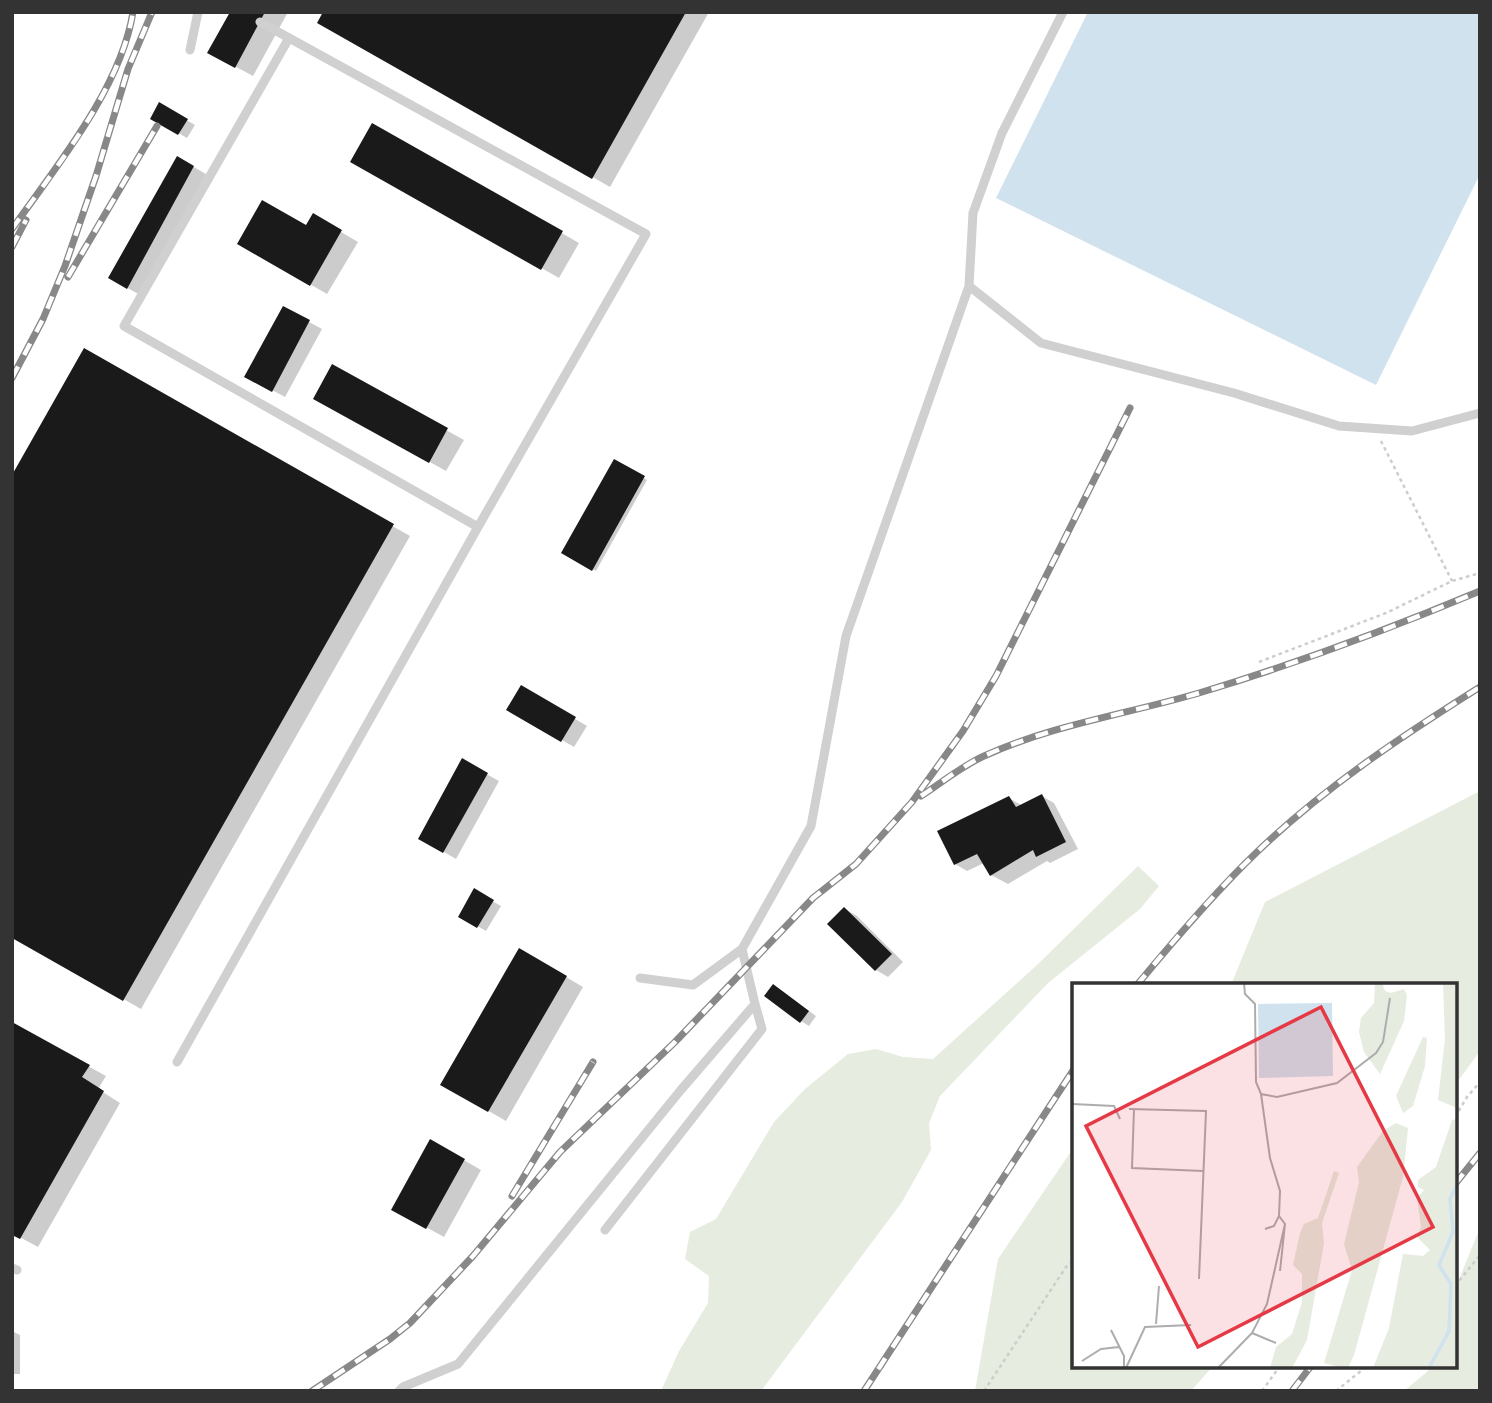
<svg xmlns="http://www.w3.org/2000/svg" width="1492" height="1403" font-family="'Exo 2',sans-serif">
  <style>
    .green { fill: #e6ecdf }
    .water { fill: #cfe2ee }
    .shadow { fill: #0003 }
    .building { fill: #1a1a1a }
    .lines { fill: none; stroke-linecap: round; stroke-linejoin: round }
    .path { stroke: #cdcdcd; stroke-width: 2.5; stroke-dasharray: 3.5 3.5; stroke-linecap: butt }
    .lane { stroke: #d0d0d0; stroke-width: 9 }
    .rail-casing { stroke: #888; stroke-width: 7 }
    .rail { stroke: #fff; stroke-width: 4.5; stroke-dasharray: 13; stroke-linecap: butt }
    .inset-river { fill: none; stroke: #cfe2ee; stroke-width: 3.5 }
    .inset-road { fill: none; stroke: #adadad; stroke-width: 2 }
    .view { fill: #e63946; fill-opacity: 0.15; stroke: #e63946; stroke-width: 3.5 }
    .inset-edge { fill: none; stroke: #333; stroke-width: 3.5 }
  </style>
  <rect width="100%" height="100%" fill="#fff"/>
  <path class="green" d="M1480,791v260l-25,34v-100h-224l34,-83z
    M1138,866l21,20 -19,23 -92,74 -108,113 -11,27 2,27 -29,52 -141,189h-100l18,-40 29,-48 1,-27 -24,-17 5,-27 26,-13 58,-97 31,-33 43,-35 28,-5 27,8 30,2 104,-94z
    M1074,1147v219h139l-22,25h-216l23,-132z
    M1480,1228v163h-76l24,-20 2,-5h25v-77z"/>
  <path class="water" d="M1088,12h392v162l-104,211 -380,-187z"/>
  <path class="shadow" d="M232,12h56l-35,64 -26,-14z
    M325,12h384l-99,175 -290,-165z
    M160,105l35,20 -8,13 -35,-20z
    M373,125l206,118 -20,35 -206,-117z
    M178,158l28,16 -66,121 -30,-17z
    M314,216l44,26 -31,52 -88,-51 68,-15z
    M283,308l39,21 -37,68 -39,-21z
    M85,351l325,185 -269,473 -129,-73z
    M332,367l132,73 -18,31 -131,-73z
    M615,461l32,19 -51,91 -33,-18z
    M522,687l65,39 -13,21 -65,-38z
    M463,761l36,20 -43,78 -36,-21z
    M1042,796l12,7 24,46 -28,14 -3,-2 -39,23 -17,-9 -7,-12 -17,8 -12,-7 54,-66 14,8z
    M475,891l26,15 -15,25 -26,-15z
    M845,909l12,7 46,46 -15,15 -12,-7z
    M520,950l63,37 -77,134 -64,-37z
    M781,990l35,26 -7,10 -8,-5z
    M12,1024l94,52 -8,13 22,14 -82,144 -26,-14z
    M431,1141l50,29 -37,67 -51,-28z
    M12,1331l8,4v39h-8z"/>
  <path class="building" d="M230,12h35l-30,56 -28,-15z
    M323,12h363l-94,167 -275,-156z
    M159,102l29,17 -10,16 -28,-16z
    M372,123l191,108 -22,39 -191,-108z
    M177,156l17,10 -67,123 -19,-11z
    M262,200l44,25 7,-12 29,17 -32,56 -73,-42z
    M283,306l27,14 -38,72 -28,-15z
    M84,348l310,176 -271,477 -111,-63v-463z
    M332,364l116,64 -19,35 -116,-64z
    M614,459l31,17 -53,95 -31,-18z
    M521,685l55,32 -15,25 -55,-32z
    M462,758l26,15 -45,80 -25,-14z
    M1042,794l24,48 -30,15 -3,-7 -43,26 -13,-22 -23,11 -17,-34 72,-35 7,11z
    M474,888l20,12 -17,28 -19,-11z
    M844,907l48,47 -17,17 -48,-47z
    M519,948l48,28 -79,136 -48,-27z
    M773,984l36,27 -9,12 -36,-27z
    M12,1022l78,43 -8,12 22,14 -84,148 -8,-4z
    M430,1139l35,20 -39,70 -35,-19z"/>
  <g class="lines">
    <path class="path" d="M1381,441l71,140
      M1259,662l127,-49 66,-32 28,-8
      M1455,1117l12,-20 13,-15
      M1455,1286l25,-31
      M984,1391l82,-124 8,-7
      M1262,1391l18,-25
      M1336,1391l31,-25"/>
    <path class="lane" d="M1063,12l-61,121 -29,80 -4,73 72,57 193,50 105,33 73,5 68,-18
      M289,38l-165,288 354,201
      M190,50l8,-38
      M640,978l53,7 49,-36 69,-123 35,-190 123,-350
      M177,1062l301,-535 168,-293 -386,-212
      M605,1230l157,-201 -7,-25
      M12,1268l5,2
      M399,1391l4,-4 55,-23 222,-273 75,-87 -13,-55"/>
    <g class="rail-casing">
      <path id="rail" d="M12,229c44,-62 109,-141 121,-217
        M12,247l14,-27
        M68,277l89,-151
        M12,378l31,-59 22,-53 31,-90 32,-107 24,-57
        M921,796c20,-13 41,-30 63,-40 68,-31 143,-42 215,-63 96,-29 188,-63 281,-102
        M1137,985c38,-46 78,-93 121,-134 67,-64 144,-115 222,-164
        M1455,1184l25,-31
        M512,1196l81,-134
        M312,1391l78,-52 20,-16 63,-67 87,-104 115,-110 138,-144 43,-34 56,-62 51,-71 33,-55 134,-268
        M864,1391l210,-322
        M1292,1391l19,-25"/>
    </g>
    <use href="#rail" class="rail"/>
  </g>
  <g transform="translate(1072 983)">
    <rect width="385" height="385" fill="#fff"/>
    <path d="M303,0h7l3,8 6,2 13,-4 3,6 -3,26 -24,53 -16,-22 -5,-20 2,-14 13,-15zM371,0h14v125l-19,-8 7,-61zM351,54l4,1 -2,28 -12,40 -10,7 -7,-17zM385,136v249h-84l16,-40 14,-74 20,2 7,-6 -13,-13 4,-10 -4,-29 7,-8 -6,-3v-7l18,-13 16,-47zM324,140l12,5 -5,49 -49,178 -6,13h-6l-18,-5 28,-93 -8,-26 15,-62 -2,-15 26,-36zM262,188l5,2 -17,50 2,20 -17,97 -15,28h-22l6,-21 16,-13 10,-32v-28l-9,-9 7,-32 4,-9 14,-6z" fill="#e6ecdf"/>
    <path d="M260,20l1,73 -74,2 -1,-74z" fill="#cfe2ee"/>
    <path class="inset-river" d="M357,385l20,-37 2,-47 -12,-19 14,-33 -3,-33 7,-14"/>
    <path class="inset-road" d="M172,0l1,11 10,10 1,78 5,12 16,3 60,-14 39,-30 7,-11 7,-44M189,111l9,64 10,33 -1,25 -5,10 -9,3M0,121l42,2 6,13M57,126l77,2 -7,168M62,126l-2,59 71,3M208,288l5,-47M84,341l3,-38M39,347l13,26v12M180,350l15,-29 18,-80 -6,-8M10,378l19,-12 18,-2M54,385l19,-41 46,-2M146,385l34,-35 24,10"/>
    <path class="view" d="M249,24l112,220 -235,120 -112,-221z"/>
    <rect width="385" height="385" class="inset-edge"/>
  </g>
  <rect width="1492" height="1403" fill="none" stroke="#333333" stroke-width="28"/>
</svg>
